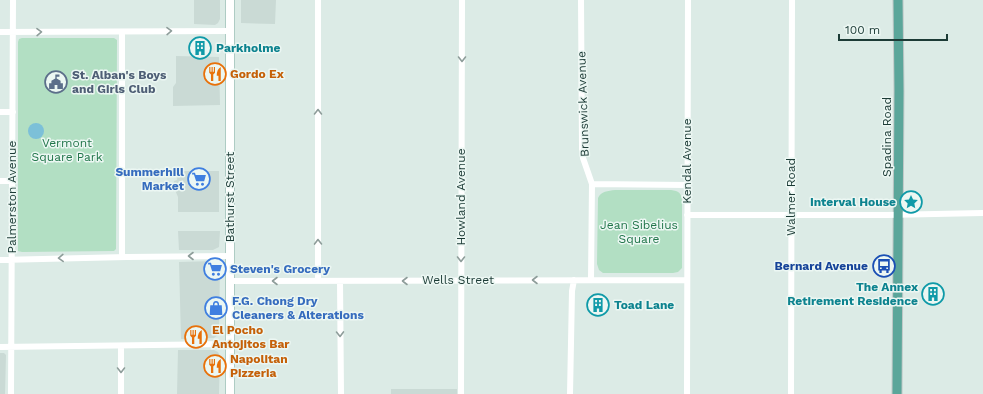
<svg xmlns="http://www.w3.org/2000/svg" width="983" height="394" font-family="'Work Sans',sans-serif">
  <style>
    .built { fill: #cadad5 }
    .green { fill: #b2dfc3 }
    .water { fill: #7cc0d8 }
    .lines { fill: none; stroke-linecap: round; stroke-linejoin: round }
    .secondary-casing { stroke: #aeccc4; stroke-width: 10 }
    .primary-casing { stroke: #bfc8c7; stroke-width: 11 }
    .minor { stroke: #fff; stroke-width: 6 }
    .secondary { stroke: #fff; stroke-width: 8 }
    .primary { stroke: #5ba69a; stroke-width: 9 }
    .oneway { stroke: #8e9d9a }
    .labels { text-anchor: middle; dominant-baseline: central; stroke-width: 3; stroke-linejoin: round; paint-order: stroke }
    .culture-label { font-size: 12px; font-weight: bold; fill: #0d838f; stroke: #ecf7f3; text-anchor: start }
    .food-label { font-size: 12px; font-weight: bold; fill: #c56008; stroke: #ecf7f3; text-anchor: start }
    .service-label { font-size: 12px; font-weight: bold; fill: #4e5e75; stroke: #ecf7f3; text-anchor: start }
    .street-label { font-size: 12px; fill: #1c3b36; stroke: #ecf7f3 }
    .park-label { font-size: 12px; fill: #22764b; stroke: #ecf7f3 }
    .shop-label { font-size: 12px; font-weight: bold; fill: #366cbe; stroke: #ecf7f3; text-anchor: start }
    .transit-label { font-size: 12px; font-weight: bold; fill: #164399; stroke: #ecf7f3; text-anchor: end }
  </style>
  <rect width="100%" height="100%" fill="#dcebe6"/>
  <path class="built" d="M194,0h26v19l-2,4 -3,2 -21,-1z
    M241,0h35l-1,24 -34,-1z
    M176,56l43,1 1,48 -47,1v-19l3,-4z
    M178,171h41v41h-41v-15l-3,-7 -1,-9 3,-1z
    M178,231h42l-1,16 -6,3h-34z
    M215,261l5,5 -1,68 -5,4 -33,1 -2,-77z
    M178,350h36l4,2 2,4 -1,38h-42z
    M0,353h4l2,2 -1,39h-5z
    M391,389h66v5h-66z"/>
  <path class="green" d="M22,38h92l3,2 -1,209 -2,2 -92,1 -4,-1v-209l1,-3z
    M615,190h56c8,1 10,3 11,10v68l-4,4 -5,1h-70l-4,-3 -2,-6 1,-66c3,-7 10,-7 17,-8z"/>
  <path class="water" d="M28 131a8 8 0 1 1 16 0a8 8 0 1 1-16 0Z"/>
  <g class="lines">
    <g class="secondary-casing">
      <path id="secondary" d="M230,394v-394"/>
    </g>
    <g class="primary-casing">
      <path id="primary" d="M897,394l2,-303 -1,-91"/>
    </g>
    <path class="minor" d="M318,0v281
      M581,0l1,149 1,9 9,26 -1,95
      M0,32l230,-1
      M0,112h13
      M0,181h12
      M592,184l95,1
      M687,215h200l96,-2
      M122,257v-225
      M0,260l127,-3 103,-1
      M230,281l457,-1
      M340,281l1,113
      M121,346v48
      M0,347l230,-3
      M11,394l2,-394
      M461,394l1,-394
      M570,394l2,-103 2,-11
      M687,394l1,-394
      M791,394l1,-394"/>
    <use href="#secondary" class="secondary"/>
    <use href="#primary" class="primary"/>
  </g>
  <defs><path id="oneway-chevron" d="M-2-3.5L2.5 0L-2 3.5" fill="none" stroke-width="1.6" stroke-linecap="round" stroke-linejoin="round"/></defs>
  <g class="oneway">
    <use href="#oneway-chevron" transform="translate(169 31) rotate(-1)"/>
    <use href="#oneway-chevron" transform="translate(39 32) rotate(-1)"/>
    <use href="#oneway-chevron" transform="translate(462 59) rotate(90)"/>
    <use href="#oneway-chevron" transform="translate(318 112) rotate(-90)"/>
    <use href="#oneway-chevron" transform="translate(318 242) rotate(-91)"/>
    <use href="#oneway-chevron" transform="translate(191 256) rotate(-180)"/>
    <use href="#oneway-chevron" transform="translate(61 258) rotate(178)"/>
    <use href="#oneway-chevron" transform="translate(461 259) rotate(90)"/>
    <use href="#oneway-chevron" transform="translate(535 280) rotate(180)"/>
    <use href="#oneway-chevron" transform="translate(275 281) rotate(180)"/>
    <use href="#oneway-chevron" transform="translate(405 281) rotate(180)"/>
    <use href="#oneway-chevron" transform="translate(340 334) rotate(89)"/>
    <use href="#oneway-chevron" transform="translate(121 370) rotate(90)"/>
  </g>
  <defs>
    <g id="building-ring" transform="scale(1.15)"><circle r="9.5" fill="#ecf7f3" stroke="#0f9aa8" stroke-width="1.5"/><path d="M-4-6H4V6H1V3H-1V6H-4ZM-2.5-4.3h1.7v1.8h-1.7ZM.8-4.3h1.7v1.8H.8ZM-2.5-1h1.7V.8h-1.7ZM.8-1h1.7V.8H.8Z" fill="#0f9aa8"/></g>
    <g id="restaurant-ring" transform="scale(1.15)"><circle r="9.5" fill="#ecf7f3" stroke="#e8710a" stroke-width="1.5"/><path d="M-5-6h1v4h1v-4h1v4h1v-4h1v5L-1.5 .5V6h-2V.5L-5-1ZM5-6V6H3V1.5H1.5Q1.5-4 5-6Z" fill="#e8710a"/></g>
    <g id="civic-ring" transform="scale(1.15)"><circle r="9.5" fill="#ecf7f3" stroke="#5c6f8a" stroke-width="1.5"/><path d="M-.6-6.5H3V-4.5H.6V-3L4-1V1h2V6H-6V1h2V-1L-.6-3ZM-1.2 2.5V6h2.4V2.5Z" fill="#5c6f8a"/></g>
    <g id="supermarket-ring" transform="scale(1.15)"><circle r="9.5" fill="#ecf7f3" stroke="#3f7fe0" stroke-width="1.5"/><path d="M-6-5.5h2.5l.6 2H6L4.5 2H-2.5L-4.4-4H-6ZM-1.5 3.2a1.3 1.3 0 1 0 .1 0ZM3 3.2a1.3 1.3 0 1 0 .1 0Z" fill="#3f7fe0"/></g>
    <g id="sight-ring" transform="scale(1.15)"><circle r="9.5" fill="#ecf7f3" stroke="#0f9aa8" stroke-width="1.5"/><path d="M0-6L1.8-2.2L6-1.7L2.9 1.2L3.7 5.4L0 3.3L-3.7 5.4L-2.9 1.2L-6-1.7L-1.8-2.2Z" fill="#0f9aa8"/></g>
    <g id="bus-ring" transform="scale(1.15)"><circle r="9.5" fill="#ecf7f3" stroke="#1a4fb4" stroke-width="1.5"/><path d="M-5-6H5V4H4V6H2V4H-2V6H-4V4H-5ZM-3.5-4V0h7V-4ZM-3.5 1.2v1.5H-2V1.2ZM2 1.2v1.5H3.5V1.2Z" fill="#1a4fb4"/></g>
    <g id="shop-ring" transform="scale(1.15)"><circle r="9.5" fill="#ecf7f3" stroke="#3f7fe0" stroke-width="1.5"/><path d="M-5-2.5h2.3a2.7 3.5 0 0 1 5.4 0H5L5.5 6h-11ZM-1.5-2.5h3a1.5 2.3 0 0 0-3 0Z" fill="#3f7fe0"/></g>
  </defs>
  <g fill-rule="evenodd">
    <use href="#building-ring" x="200" y="48"/>
    <use href="#restaurant-ring" x="215" y="74"/>
    <use href="#civic-ring" x="56" y="82"/>
    <use href="#supermarket-ring" x="199" y="179"/>
    <use href="#sight-ring" x="911" y="202"/>
    <use href="#bus-ring" x="884" y="266"/>
    <use href="#supermarket-ring" x="215" y="269"/>
    <use href="#building-ring" x="933" y="294"/>
    <use href="#building-ring" x="598" y="305"/>
    <use href="#shop-ring" x="216" y="308"/>
    <use href="#restaurant-ring" x="196" y="337"/>
    <use href="#restaurant-ring" x="215" y="366"/>
  </g>
  <g class="labels">
    <g class="culture-label">
      <text x="216" y="48">Parkholme</text>
      <text x="896" y="202" text-anchor="end">Interval House</text>
      <text x="918" y="287" text-anchor="end">The Annex<tspan x="918" dy="14">Retirement Residence</tspan></text>
      <text x="614" y="305">Toad Lane</text>
    </g>
    <g class="food-label">
      <text x="230" y="74">Gordo Ex</text>
      <text x="212" y="330">El Pocho<tspan x="212" dy="14">Antojitos Bar</tspan></text>
      <text x="230" y="359">Napolitan<tspan x="230" dy="14">Pizzeria</tspan></text>
    </g>
    <g class="service-label">
      <text x="72" y="75">St. Alban's Boys<tspan x="72" dy="14">and Girls Club</tspan></text>
    </g>
    <g class="street-label">
      <text transform="translate(583 104) rotate(-92)">Brunswick Avenue</text>
      <text transform="translate(887 137) rotate(-90)">Spadina Road</text>
      <text transform="translate(687 161) rotate(-90)">Kendal Avenue</text>
      <text transform="translate(12 197) rotate(-90)">Palmerston Avenue</text>
      <text transform="translate(230 197) rotate(-90)">Bathurst Street</text>
      <text transform="translate(461 197) rotate(-90)">Howland Avenue</text>
      <text transform="translate(791 197) rotate(-90)">Walmer Road</text>
      <text x="458" y="280">Wells Street</text>
    </g>
    <g class="park-label">
      <text x="67" y="143">Vermont<tspan x="67" dy="14">Square Park</tspan></text>
      <text x="639" y="225">Jean Sibelius<tspan x="639" dy="14">Square</tspan></text>
    </g>
    <g class="shop-label">
      <text x="184" y="172" text-anchor="end">Summerhill<tspan x="184" dy="14">Market</tspan></text>
      <text x="230" y="269">Steven's Grocery</text>
      <text x="232" y="301">F.G. Chong Dry<tspan x="232" dy="14">Cleaners &amp; Alterations</tspan></text>
    </g>
    <g class="transit-label">
      <text x="868" y="266">Bernard Avenue</text>
    </g>
  </g>
  <path d="M839 34v6h108v-6" fill="none" stroke="#1c3b36" stroke-width="2"/>
  <text x="845" y="34" font-size="12" fill="#1c3b36" stroke="#ecf7f3" stroke-width="3" paint-order="stroke">100 m</text>
</svg>
